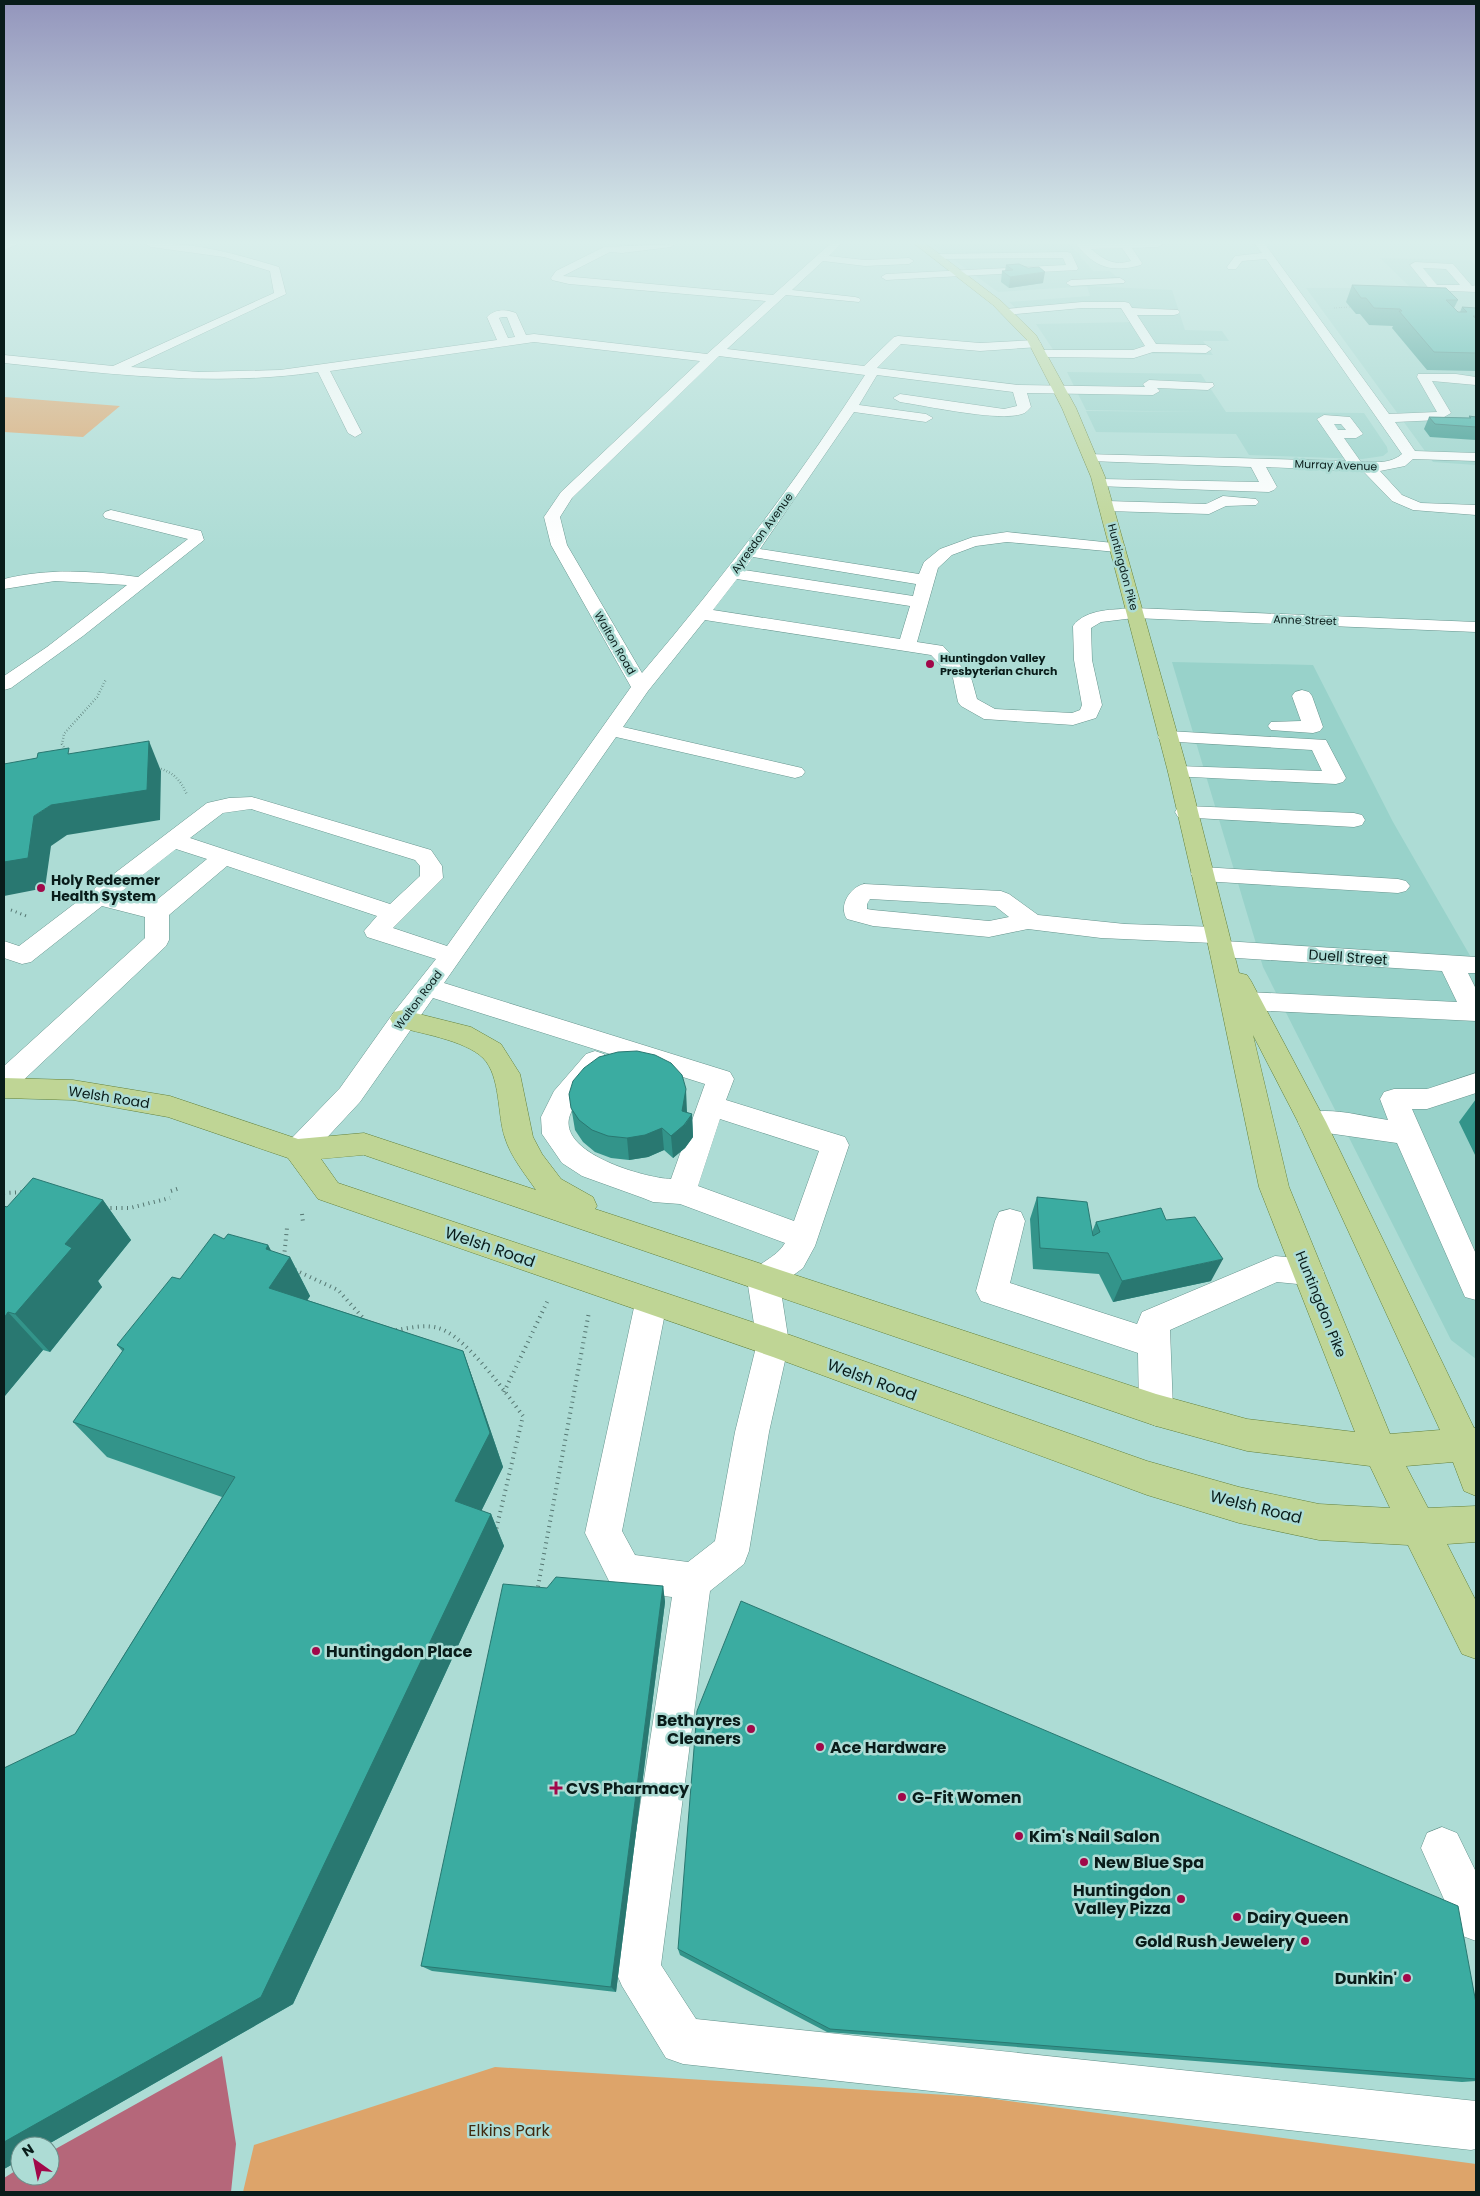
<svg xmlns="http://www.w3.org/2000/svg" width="1480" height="2196" font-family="Poppins,sans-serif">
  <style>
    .built { fill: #98d2ca }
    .green { fill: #dda46a }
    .water { fill: #b5677a }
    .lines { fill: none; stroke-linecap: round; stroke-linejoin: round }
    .minor-casing { stroke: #66948d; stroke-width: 1 }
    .major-casing { stroke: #64823c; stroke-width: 1 }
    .path-far3 { stroke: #557671; stroke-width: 1; stroke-dasharray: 0.5 2; stroke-linecap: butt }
    .path-far2 { stroke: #557671; stroke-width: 2.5; stroke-dasharray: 0.5 2.5; stroke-linecap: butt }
    .path-far1 { stroke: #557671; stroke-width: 3; stroke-dasharray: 1 4; stroke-linecap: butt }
    .path { stroke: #557671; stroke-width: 4; stroke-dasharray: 1 4.5; stroke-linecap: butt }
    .minor { fill: #fff; fill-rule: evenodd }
    .major { fill: #bfd595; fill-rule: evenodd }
    .wall { fill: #33948a }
    .shaded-wall { fill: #297871 }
    .building { fill: #3baca1; stroke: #297871 }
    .poi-dot { fill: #a10849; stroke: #addcd5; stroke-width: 2 }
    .labels { text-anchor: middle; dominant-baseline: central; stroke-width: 5; stroke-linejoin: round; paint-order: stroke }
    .far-street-label { font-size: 11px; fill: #091c1a; stroke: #addcd5 }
    .far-poi-label { font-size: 11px; font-weight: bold; fill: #091c1a; stroke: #addcd5; text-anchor: start }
    .poi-label { font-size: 14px; font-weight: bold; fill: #091c1a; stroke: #addcd5; text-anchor: start }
    .street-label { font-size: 14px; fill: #091c1a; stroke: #addcd5 }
    .near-street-label { font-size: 16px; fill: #091c1a; stroke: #addcd5 }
    .near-poi-label { font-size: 16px; font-weight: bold; fill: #091c1a; stroke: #addcd5; text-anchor: start }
    .near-park-label { font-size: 16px; fill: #41290f; stroke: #addcd5 }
  </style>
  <rect width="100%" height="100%" fill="#addcd5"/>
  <path class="built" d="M932,244h138l23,27h17l14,13 -126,8z
    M1380,258l90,2 6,5v200l-43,-3 -127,-174h105z
    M1087,286l85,4 13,40 37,1 7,10h-26l10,14 -159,-4 -18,-27 101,-2 -9,-16 -110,4 -9,-8 81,-6z
    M1067,372l134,2 25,38 138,1 23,34 1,5 -5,4 -21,3 -113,-4 -13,-21 -140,-2 -10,-21 121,1 -121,-2z
    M1172,662l141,3 80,157 83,144v393l-25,-19 -188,-373z"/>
  <path class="green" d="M4,397l116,9 -37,31 -79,-5z
    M495,2067l484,30 497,67v28h-1233l11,-47z"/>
  <path class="water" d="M222,2056l14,88 -5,48h-227v-14l16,-10v8h30v-24z"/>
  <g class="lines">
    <g class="minor-casing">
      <path id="minor" d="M4,244h14l-14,6z
        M146,244c45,-3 90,10 133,23l7,27 -155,73 68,5 81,-2 217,-30 -10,-23c8,-8 19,-8 29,-4l10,22 8,-1 173,20 59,-53 -197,-17 -17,-4 -1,-2 5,-7 48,-24 72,-3 -5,3 -49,6 -12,-1 -47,24 210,19 57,-51h11l-12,12 36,4 44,-2 5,3 -5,3 -44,2 -42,-5 -31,29 63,7 4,1 2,2 -2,2 -73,-7 -59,54 137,17 30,-29 4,-1 82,7 55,-3 4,1 2,3 -2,3 -59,4 -79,-7 -24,24 142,17 126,2 -2,-3 6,-4 64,3 1,3 -6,4 -51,-2 3,3 -7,4 -126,-2 4,14c-3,3 -5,6 -9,7 -22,8 -95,-8 -122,-12l-7,-4 7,-4 104,15 13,-3 -4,-14 -136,-17 -18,30 67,9 7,4 -7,4 -72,-10 -94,137 159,25 5,-12 16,-13 33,-12 34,-5 116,12 2,3 -2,3 -6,2 -110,-10 -31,4 -24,9 -14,13 -21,74 26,4 28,31 6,22 18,10 77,4 8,-3 2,-5 -8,-45 -1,-34c13,-18 42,-16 61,-18l342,14v10l-342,-14 -33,4 -10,6 1,32 10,45 -6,13 -23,7 -89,-6 -23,-13 -3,-4 -5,-24 -22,-23 -226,-35 -57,71 -25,36 179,41 3,4 -3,4 -7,2 -179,-41 -172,246 286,89 4,7 -8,21 119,37 4,8 -34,101 -12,22 -23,17 9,58 -20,89 -20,119 -5,13 -34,27 -49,374 35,54 780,82v48l-5,1 -788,-86 -17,-6 -44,-72 -7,-16 57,-373 -48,-6 -13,-6 -26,-52 50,-230 5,-10 11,-4 11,4 5,10 -45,228 13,24 53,7 27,-21 20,-109 22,-89 -10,-64c9,-17 29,-20 38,-36l-105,-39 -27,-2 -10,-4 -61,-22 -20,-13 -20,-29 -1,-17 13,-26 32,-37 9,-3 9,3 4,7c-10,19 -30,33 -38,54 -14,38 75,63 101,64l34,-95 -272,-86 -73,104 -52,56 -10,3 -10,-3 -4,-8 4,-8 52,-54 54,-76 42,-53 -69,-22 -3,-6 13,-15 -150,-50 -58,49v25l-3,6 -152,143 -10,3v-26l141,-128v-21l-43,-11 -71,56 -9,2 -18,-6v-17l15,5 188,-143 22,-5 23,-1 179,53 11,16 1,12 -50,50 54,18 184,-259 -80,-142 -7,-28 17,-25 139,-131 -166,-19 -204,29 32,62 -7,4 -7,-4 -30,-61c-104,15 -210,2 -314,-9v-8l109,11 161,-73 -4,-22 -46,-14 -73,-10zM502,317h5l8,20 -7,1 -9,-20zM719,356l146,19c-67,104 -142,203 -223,298l-75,-128 -7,-28 12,-19zM753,557l163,27 -3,12 -169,-26zM737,579l173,27 -10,33 -187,-29zM251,809l164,51 5,6v10l-30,28 -200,-66 33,-25zM176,849l31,10 -54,44 -36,-8zM720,1119l99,32 -25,70 -96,-35z
        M1076,244h87l-5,3 -26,1 10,15 -1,2c-29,8 -46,3 -65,-21zM1122,248l9,13c-17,5 -27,-1 -40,-12z
        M1255,244h10l124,170 48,-2 -20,-35 1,-3h38l20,3v8l-44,-4 19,32 -12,7 -44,2 20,29 61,2v8l-63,-2 -8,7 -25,5 22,24 19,8 55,2v10l-63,-5 -21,-9 -29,-30 -97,-4 11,20 -3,3 -5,2 -173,-6 -2,-3 2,-3 5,-1 158,3 -8,-15 -161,-6 -5,-1 -2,-3 2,-3 261,7 -29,-42 7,-4 26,2 13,17 -7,4h-12l17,24c16,0 29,2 41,-8l-136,-195 -24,2 -6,8h-8l-1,-2 8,-11 27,-3zM1334,424h7l5,6h-8z
        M1067,252l4,1 7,15 -1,2 -191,10 -5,-3 5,-3 180,-9 -3,-7 -129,1v-4l4,-1z
        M1415,262l38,2 19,22 4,-1v7l-46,-2 -20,-25zM1423,268l23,1 14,16h-23z
        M1120,278l5,3 -1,2 -53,3 -5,-3 5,-3z
        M1082,302h43l4,1 3,5 46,2 2,2 -2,2 -4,1h-37l19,29 50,1 6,4 -6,4 -53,-1 -19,6 -94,-1 -4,-1 -2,-3 2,-3h97l12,-4 -24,-38h-39l-76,7 -6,-3 6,-3z
        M1223,496l33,3 3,3 -3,3 -30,1 -17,8 -102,-3 -5,-2 -3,-3 3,-3 5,-2 99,3z
        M111,510l90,21 3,9 -121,96 -72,52 -7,2v-14l43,-29 80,-62 -72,-4 -51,8v-10c45,-11 88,-8 134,-2l50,-38 -83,-21 -2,-3 2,-3z
        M1302,690l7,2 3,4 11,31 -3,4 -7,2 -42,-3 -3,-4 3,-4 30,-1 -9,-25 3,-4z
        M1168,731l158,9 20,38 -3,4 -7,2 -165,-8 -3,-4 3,-4 7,-2 144,5 -10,-21 -151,-9 -3,-4 3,-4z
        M1186,806l168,7 8,2 3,5 -3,5 -8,2 -176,-10 -3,-5 3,-5z
        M1202,867l196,12 8,2 4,5 -4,5 -8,2 -196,-12 -8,-2 -3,-5 3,-5z
        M864,884l137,7 8,3 29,21 87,9 92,3 9,2 3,6 -5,6 252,16v16h-8l8,16v32l-228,-11 -9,-3 -4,-6 4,-6 9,-3 209,10 -15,-31 -221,-14 -9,-2 -3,-6 4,-6 -112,-5 -73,-9 -39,8 -116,-11 -26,-7c-9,-13 3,-32 17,-35zM870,899l125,7 14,11 -20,4 -116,-11 -6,-1v-5z
        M1476,1073v20l-49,16h-15l64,145v46l-11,-3 -68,-154 -70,-10h-15l-10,-3 -4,-8 4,-8c27,-8 59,2 86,6l-8,-21 4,-7 10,-3h33z
        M1010,1209l11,3 4,9 -15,62 127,41 5,-12 133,-56 33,3 11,4 5,9 -5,9 -11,4 -31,-3 -107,48 3,80 -5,11 -12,5 -12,-5 -5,-11 -1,-57 -157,-52 -5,-10 19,-70 4,-9z
        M1442,1827l15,6 19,39v69l-16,-6 -39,-87 6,-15z"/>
    </g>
    <g class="major-casing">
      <path id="major" d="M915,244h11l75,57 35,34 40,73 29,69 83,295 51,201 8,2 4,6 75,141 148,306h2v68l-12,-5 -11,-29 -47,4 22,42 48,-2v36l-29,2 29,57v58l-14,-5 -54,-109 -89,-5 -80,-17 -92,-28 -374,-138 -455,-158 -30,-41 -120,-41 -95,-17 -69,-2v-20l69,2 97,16 128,43 66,-6 172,57c-11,-16 -25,-33 -31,-52 -8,-23 -4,-62 -22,-80 -18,-18 -65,-25 -89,-32l-4,-7 4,-7 9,-2 68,17 30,17 19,30 13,63 9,17 19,25 32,18 4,9 -2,3 561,185 91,25 108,13 -96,-245 -50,-238 -41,-177 -77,-295 -29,-69 -35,-68 -34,-35zM1253,1035l45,87 142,308 -50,4 -101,-247zM364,1155l792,271 91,25 123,15 20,42 -71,-4 -80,-17 -92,-26 -374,-132 -435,-146 -17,-24z"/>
    </g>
    <path class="path-far3" d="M1334,308l16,-1"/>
    <path class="path-far2" d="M67,752l-5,-8 2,-10 33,-37 9,-18
      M158,768c15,4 23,12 29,27"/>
    <path class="path-far1" d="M11,910l18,7"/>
    <path class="path" d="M171,1191l9,-3
      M4,1193l20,-1
      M105,1208h25l40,-10
      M302,1214l1,8
      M284,1257l3,-29
      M295,1270l43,20 27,30
      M396,1330c14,-2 29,-6 42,-2 27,7 68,65 85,88l-27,114
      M504,1392l45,-94
      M537,1592l52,-280"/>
    <use href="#minor" class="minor"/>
    <use href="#major" class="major"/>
  </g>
  <path class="wall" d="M1006,265l37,18 -34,5 -8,-6 1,-11h3z
    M1352,285l106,15 -4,8 4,4h2l2,-5 14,1v63l-49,-1 -35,-42 1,-2 -24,-1 -9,-11h-4l-10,-12z
    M1469,416l7,1v23l-46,-3 -6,-8 5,-12 40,1z
    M569,1094l123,20 1,23 -8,11 -12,10 -9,-8 -16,7 -19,3 -18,-2 -16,-6 -12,-10 -8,-12z
    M1476,1099v58l-17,-35z
    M1037,1197l55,35 4,-10 70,-2 45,61 -98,21 -14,-28 -66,-5 -3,-50z
    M103,1200l28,40 -33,41 4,6 -52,65 -7,-2 -39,47v-191l3,1z
    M224,1239l44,6 3,6 19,6 20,39 -3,4 156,51 13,37 27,79 -22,44 10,3 13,32 -211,458 -248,142h-25v14l-16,9 71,-435 147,-237 -115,-40 -34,-35 50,-70 -6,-7 63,-66z
    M663,1586l2,16 -49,390 -184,-21 -11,-5 126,-378z
    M678,1949l798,54v78l-14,1 -635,-50 -147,-77z"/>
  <path class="shaded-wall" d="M1045,272l-2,11 -34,5 1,-11z
    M149,741l12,30 -1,49 -93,15 -16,11 -6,42 -41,8v-34l30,-46z
    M686,1089l1,23 -2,13 7,-11 1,23 -8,11 -12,10 -2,-22z
    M662,1128l2,22 -16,7 -19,3 -2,-22z
    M103,1200l28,40 -33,41 4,6 -52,65 -35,-38 50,-70z
    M268,1245l13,24 9,-12 20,39 -19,30 -22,-38 -3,-39z
    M1223,1259l-12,22 -98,21 9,-21z
    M8,1312l35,38 -39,47v-79z
    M463,1351l13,37 27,79 -33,67 -15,-33z
    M491,1514l13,32 -211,458 -248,142h-25v14l-16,9v-27z
    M663,1586l2,16 -49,390 -5,-5z"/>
  <path class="building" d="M1019,264l9,4 11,-1 6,5 -35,5 -8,-6 11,-1 -7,-5z
    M1352,285l94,3 12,12h-12l12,12h9l-5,-5 14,1v8h-3l3,3v34l-42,-1 -35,-41h3l-2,-2 -26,-1 -8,-10h-5z
    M1469,416l7,1v10l-41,-3 -6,-7 42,1z
    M149,741l-2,49 -96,15 -17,11 -6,42 -24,4v-98l33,-6 1,-5 31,-5 -1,6z
    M637,1051l18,4 16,8 11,12 4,14 -4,22 10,3 -8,11 -13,11 -9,-8 -17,7 -18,3 -19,-2 -16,-6 -13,-10 -8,-12 -2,-14 4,-13 11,-13 15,-11 19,-5z
    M33,1178l70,22 -38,44 7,4 -57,66 -7,-2 -4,6v-112l3,1z
    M1037,1197l50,5 6,34 7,-4 -4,-10 65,-14 5,12 29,-3 28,42 -101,22 -14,-28 -68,-5z
    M214,1234l10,5 4,-5 40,11 -2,4 24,8 -21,31 194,63 27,82 -35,68 36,13 -230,483 -257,145v-374l71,-34 160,-257 -162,-55 51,-73 -7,-4 55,-68 8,2z
    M556,1577l107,9 -52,401 -190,-21 82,-382 44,4z
    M741,1601l717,305 18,97v76l-646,-50 -152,-80 19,-238z"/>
  <linearGradient id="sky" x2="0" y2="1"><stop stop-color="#9395bc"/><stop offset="0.44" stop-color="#daefec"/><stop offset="1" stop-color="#daefec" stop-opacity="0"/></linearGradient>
  <rect width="1480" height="551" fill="url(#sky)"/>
  <g class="poi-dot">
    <circle cx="930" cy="664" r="5"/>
    <circle cx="41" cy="888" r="5"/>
    <circle cx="316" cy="1651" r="5"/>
    <circle cx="751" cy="1729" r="5"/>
    <circle cx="820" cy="1747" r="5"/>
    <path d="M553.5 1780.5h5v5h5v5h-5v5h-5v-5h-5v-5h5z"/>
    <circle cx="902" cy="1797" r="5"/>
    <circle cx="1019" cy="1836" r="5"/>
    <circle cx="1084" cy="1862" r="5"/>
    <circle cx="1181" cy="1899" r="5"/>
    <circle cx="1237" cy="1917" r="5"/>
    <circle cx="1305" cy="1941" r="5"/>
    <circle cx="1407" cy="1978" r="5"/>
  </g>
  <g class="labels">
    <g class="far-street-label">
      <text transform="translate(1336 465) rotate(2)">Murray Avenue</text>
      <text transform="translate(762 533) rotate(-54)">Ayresdon Avenue</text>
      <text transform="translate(1123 567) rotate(75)">Huntingdon Pike</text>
      <text transform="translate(1305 620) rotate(2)">Anne Street</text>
      <text transform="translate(615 643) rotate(60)">Walton Road</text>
      <text transform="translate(418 1000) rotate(-53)">Walton Road</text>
    </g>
    <g class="far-poi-label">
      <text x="940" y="658">Huntingdon Valley<tspan x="940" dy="13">Presbyterian Church</tspan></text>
    </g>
    <g class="poi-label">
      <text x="51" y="880">Holy Redeemer<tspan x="51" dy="16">Health System</tspan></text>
    </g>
    <g class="street-label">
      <text transform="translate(1348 957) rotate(4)">Duell Street</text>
      <text transform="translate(109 1097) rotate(9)">Welsh Road</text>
      <text transform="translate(1321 1304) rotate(68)">Huntingdon Pike</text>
    </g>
    <g class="near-street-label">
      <text transform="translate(490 1247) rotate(19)">Welsh Road</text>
      <text transform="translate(872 1380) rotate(20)">Welsh Road</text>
      <text transform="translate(1256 1507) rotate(14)">Welsh Road</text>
    </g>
    <g class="near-poi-label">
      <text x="326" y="1651">Huntingdon Place</text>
      <text x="741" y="1720" text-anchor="end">Bethayres<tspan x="741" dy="18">Cleaners</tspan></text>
      <text x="830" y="1747">Ace Hardware</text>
      <text x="566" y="1788">CVS Pharmacy</text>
      <text x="912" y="1797">G-Fit Women</text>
      <text x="1029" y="1836">Kim's Nail Salon</text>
      <text x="1094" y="1862">New Blue Spa</text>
      <text x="1171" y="1890" text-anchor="end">Huntingdon<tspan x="1171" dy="18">Valley Pizza</tspan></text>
      <text x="1247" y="1917">Dairy Queen</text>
      <text x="1295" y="1941" text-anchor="end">Gold Rush Jewelery</text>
      <text x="1397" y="1978" text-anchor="end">Dunkin'</text>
    </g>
    <g class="near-park-label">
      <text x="509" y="2130">Elkins Park</text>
    </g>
  </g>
  <rect width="1480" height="2196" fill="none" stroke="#091c1a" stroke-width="10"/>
  <g transform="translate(35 2161) rotate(327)"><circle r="24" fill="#addcd5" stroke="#6b8f8a"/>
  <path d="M0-4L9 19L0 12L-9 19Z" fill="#a10849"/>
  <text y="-8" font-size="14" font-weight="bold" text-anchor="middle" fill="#091c1a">N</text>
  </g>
</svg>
